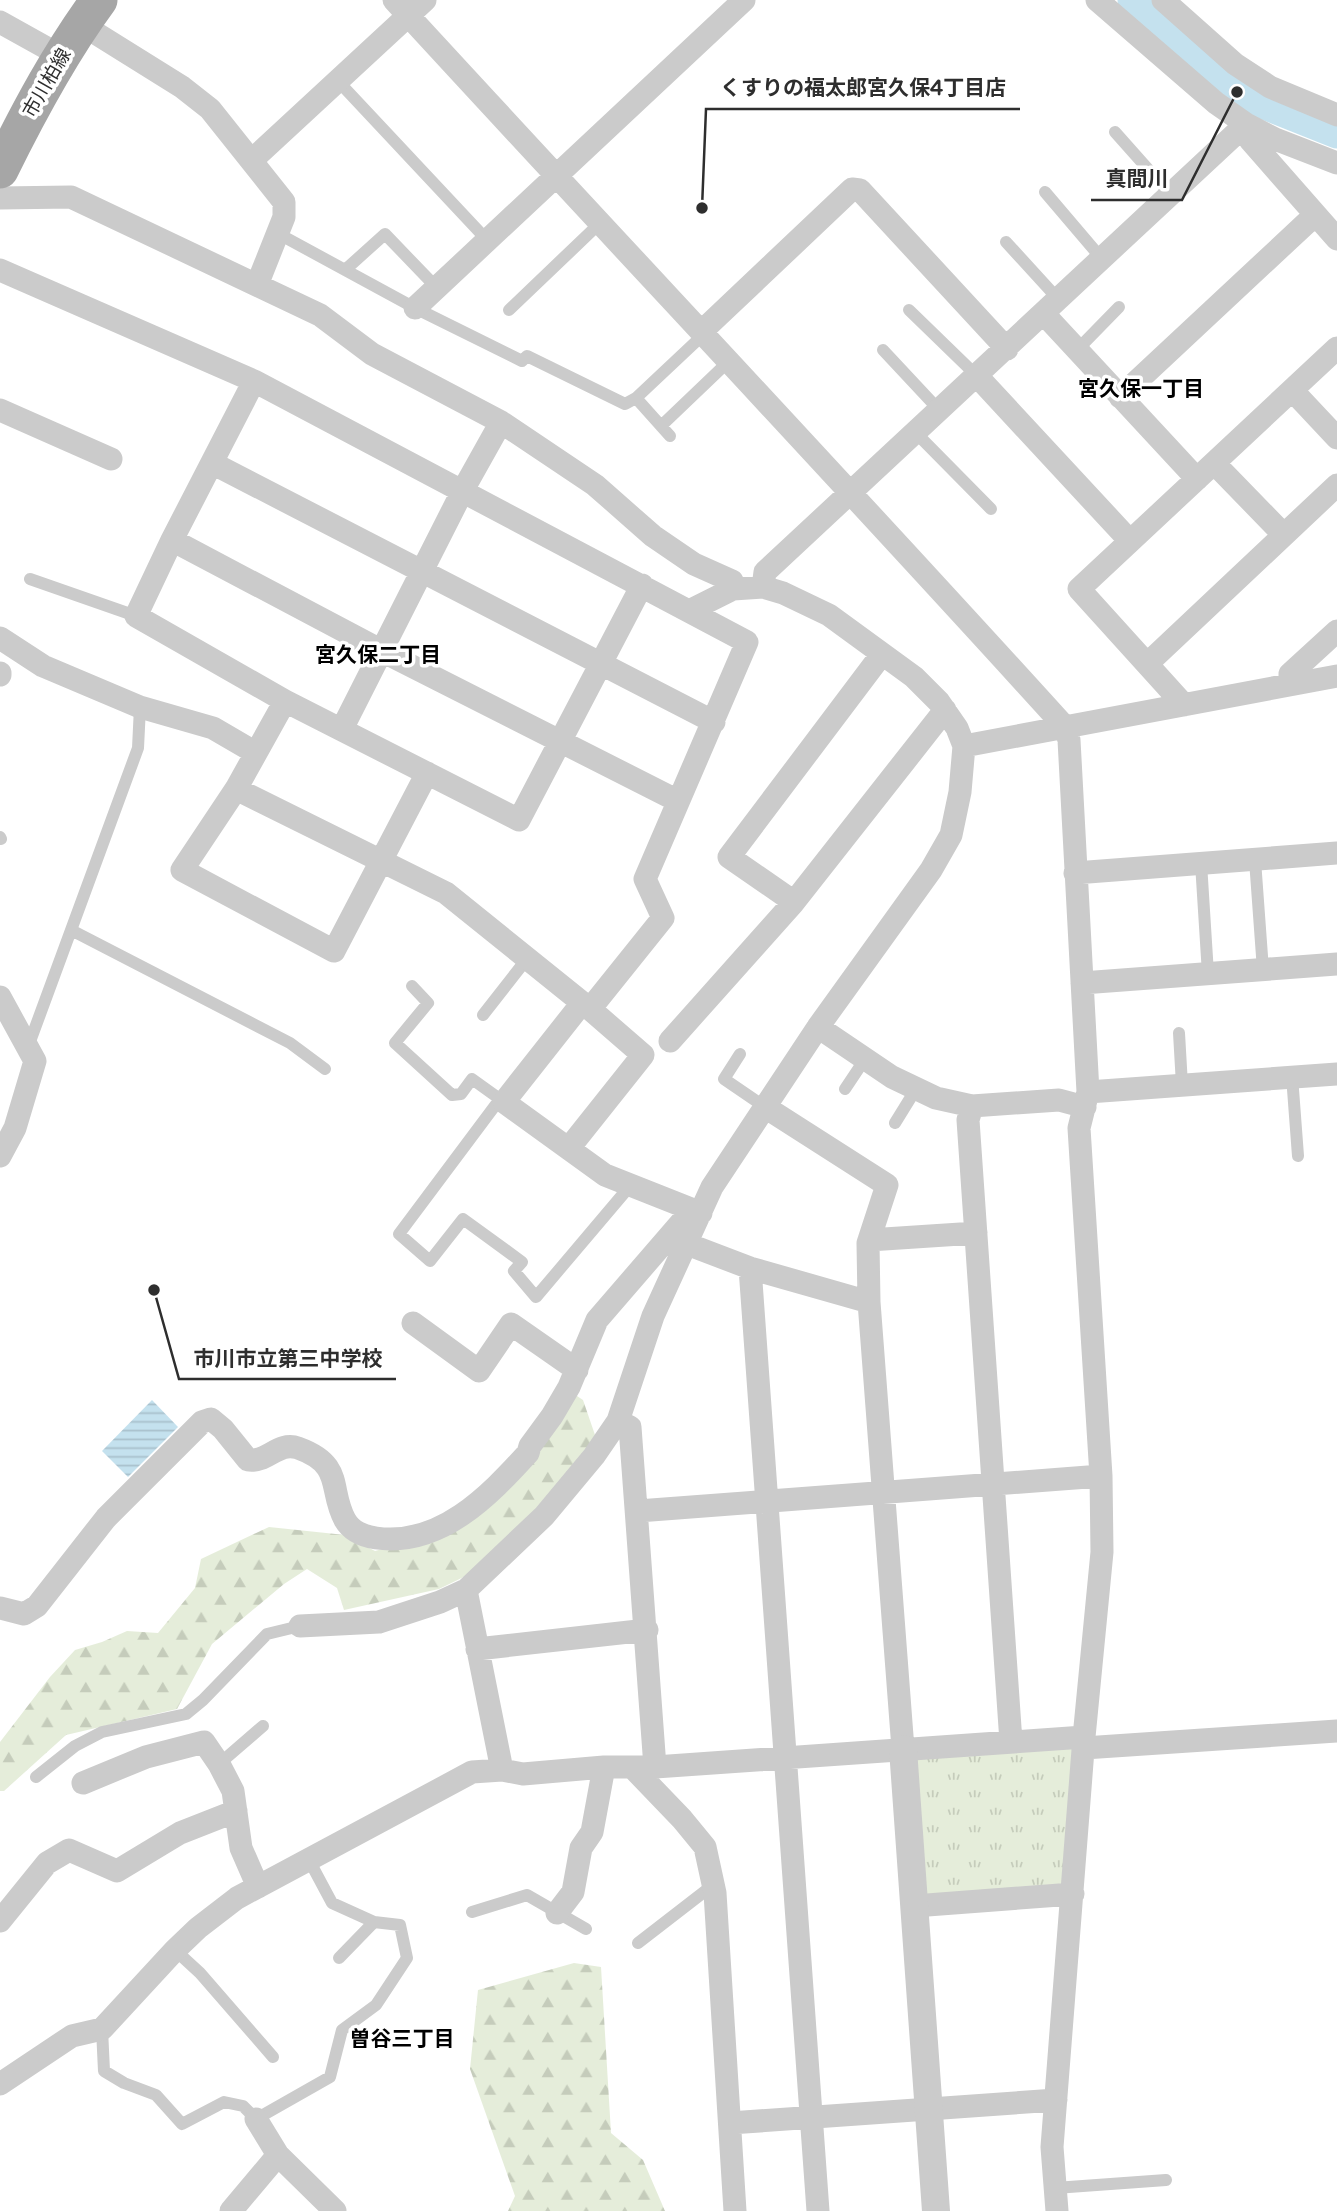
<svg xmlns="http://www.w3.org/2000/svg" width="1337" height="2211" font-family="'Varela Round','Noto Sans JP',sans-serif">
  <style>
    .forest { fill: url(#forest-firs) }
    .park { fill: url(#park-tufts) }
    .water { fill: url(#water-rules) }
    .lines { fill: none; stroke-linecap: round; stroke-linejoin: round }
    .river { stroke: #c4e1ee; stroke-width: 33 }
    .service { stroke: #cbcbcb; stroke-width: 12 }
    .minor { stroke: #cbcbcb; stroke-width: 23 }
    .tertiary { stroke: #cbcbcb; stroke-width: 28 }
    .primary { stroke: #a6a6a6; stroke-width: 37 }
    .labels { text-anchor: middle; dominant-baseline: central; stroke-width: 7; stroke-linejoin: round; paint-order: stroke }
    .street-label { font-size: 19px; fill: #2e2e2e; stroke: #fff }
    .neighbourhood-label { font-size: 21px; font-weight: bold; fill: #000; stroke: #fff }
    .leader { fill: none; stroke: #2e2e2e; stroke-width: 2.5 }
    .callout-dot { fill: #2e2e2e; stroke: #fff; stroke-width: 2.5 }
    .callout-label { font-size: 21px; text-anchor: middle; font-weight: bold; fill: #2e2e2e; stroke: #fff; stroke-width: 7; stroke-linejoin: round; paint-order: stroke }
  </style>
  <defs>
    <pattern id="forest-firs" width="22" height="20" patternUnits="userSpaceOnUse" patternTransform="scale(1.75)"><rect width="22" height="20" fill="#e5edda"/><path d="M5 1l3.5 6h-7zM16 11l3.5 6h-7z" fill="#c5ccbb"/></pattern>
    <pattern id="park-tufts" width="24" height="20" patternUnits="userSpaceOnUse" patternTransform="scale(1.75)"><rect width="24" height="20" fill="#e5edda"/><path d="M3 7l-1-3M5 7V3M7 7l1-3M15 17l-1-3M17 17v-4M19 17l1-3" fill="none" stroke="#c5ccbb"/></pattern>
    <pattern id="water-rules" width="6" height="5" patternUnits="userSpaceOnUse" patternTransform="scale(1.75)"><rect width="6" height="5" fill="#c4e1ee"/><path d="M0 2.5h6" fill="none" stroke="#a9c1cc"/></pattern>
  </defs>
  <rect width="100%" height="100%" fill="#fff"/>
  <path class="forest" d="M574,1394l9,6 12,35 -9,23 -110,113 -37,18 -95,21 -7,-22 -30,-19 -23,15 -72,60 -35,65 -111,26 -62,56h-4v-49l50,-65 25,-27 27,-8 25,-11 31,2 37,-45 6,-29 68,-32 76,8 30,16 77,-21z
    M574,1963l27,4 10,166 32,27 22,51h-157l7,-15 -45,-127 8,-79z"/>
  <path class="park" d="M1084,1737l-11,157 -159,12 -11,-157z"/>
  <path class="water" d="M152,1400l26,27 -50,50 -26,-26z"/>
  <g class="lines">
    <path class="river" d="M1134,0l103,92 100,40"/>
    <path class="service" d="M338,81l149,159
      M1115,132l56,63
      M1045,192l57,67
      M277,233l138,75 107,53 5,-5 98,48 11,-6 67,-63
      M1006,242l53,58
      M345,270l40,-36 52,54
      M509,310l91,-87
      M909,310l68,66
      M883,350l57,61
      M1077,350l42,-43
      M636,398l34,38
      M661,426l67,-64
      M916,433l75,76
      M30,579l106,37
      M0,837l1,2
      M1255,860l8,110
      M1201,863l7,111
      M71,930l219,113 35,26
      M412,986l16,17 -33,40 57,52 9,-1 11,-15 32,23
      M483,1015l43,-55
      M1179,1033l3,52
      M28,1047l110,-299 2,-41
      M740,1054l-16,25 41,28
      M1292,1076l6,80
      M845,1089l20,-30
      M500,1099l-101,135 31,27 33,-42 59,43 -8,9 22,26 94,-111
      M895,1123l21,-34
      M219,1764l44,-38
      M36,1777l39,-31 27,-14 84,-18 17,-14 64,-66 33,-8
      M472,1912l55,-17 59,34
      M638,1943l75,-58
      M175,1950l25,23 73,84
      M339,1958l35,-36
      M102,2029l2,42 20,12 32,12 26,29 42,-22 19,4 13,13 74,-42 12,-47 34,-25 31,-47 -7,-33 -26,-3 -42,-19 -23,-43
      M1055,2188l111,-8"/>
    <path class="minor" d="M394,0c223,243 450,483 671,727l4,13 19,352 -9,36 22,348 1,76 -18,185 -32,410 5,64
      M1097,0l119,103 30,21 29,15 62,24
      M1163,0l72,64 35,23 67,28
      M0,22l61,34
      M81,24l101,63 28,22 74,93v15l-27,68
      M252,160l173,-160
      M0,198l71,-1 249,118 52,39 129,68 94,63 58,51 41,28 38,17 1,8
      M0,270l254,111 493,261 -102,237 18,39 -73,91
      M415,308l329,-308
      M1044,314l153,165
      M701,332l151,-143 8,1 147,159
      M977,376l153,165
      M254,381l-82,159 -36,76 149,85 234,119 123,-235
      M1292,390l45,48
      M1120,397l195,-182
      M0,410l111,49
      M212,463l502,259
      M1214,463l70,72
      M172,540l210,111 296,150
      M763,587l2,-15 481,-448 4,16 87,99
      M0,638l43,28 97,41 73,21 43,25
      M1147,664l190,-179
      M0,673v2
      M1290,683v-9l47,-43
      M285,701l-49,88 -54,81 152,81 93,-178
      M1184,705l-105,-116 258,-241
      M342,729l121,-239 38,-68
      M964,746l373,-70
      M236,789l210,104 144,116 53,46 -74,93
      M1075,873l262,-20
      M794,902l-65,-45 153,-203
      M1082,983l255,-19
      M0,997l35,64 -20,67 -15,28
      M582,1003l-78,99 101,73 96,38
      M818,1027l74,50 44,21 36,8 87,-6 26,7
      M670,1041l124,-139 151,-192
      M1088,1092l249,-18
      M972,1106l-4,14 43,622
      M765,1107l122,78 -19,58 1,59 34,447
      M869,1240l107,-7
      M687,1244l63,24 119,34
      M750,1268l68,943
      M413,1323l66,48 32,-47 66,46
      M618,1421l12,6 25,340
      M638,1511l463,-35
      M466,1590l36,180
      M0,1608l24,6 13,-8 69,-88 96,-96 9,-3 12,10 25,31c19,3 30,-19 50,-12 47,17 30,41 47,72 7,12 18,16 31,18 64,9 113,-42 152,-85l2,-7 22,-30 17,-29 28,-67 95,-110
      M300,1626l79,-4 61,-20 26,-12 78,-74 50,-60 24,-35 35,-105 59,-129 106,-160 113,-157 20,-35 9,-43 4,-46 -7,-18 -18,-26 -25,-25 -85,-62 -46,-22 -20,-6 -30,2 -44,22
      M477,1649l170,-19
      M1084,1748l253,-17
      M633,1768l49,51 23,28 10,46 20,318
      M83,1783l63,-26 58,-15 15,22 14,27 8,57 17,39
      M914,1906l159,-12
      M557,1913l16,-21 8,-44 11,-16 12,-65
      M0,1921l47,-58 22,-13 48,21 63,-38 56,-22
      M0,2084l72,-48 30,-7 73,-79 23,-22 39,-30 235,-126 30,-2 21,4 81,-7h51l429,-30
      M256,2119l22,36
      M730,2123l326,-23
      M231,2211l47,-56 57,56"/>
    <path class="tertiary" d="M903,1749l33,462"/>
    <path class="primary" d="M0,170c29,-59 60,-117 99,-170"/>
  </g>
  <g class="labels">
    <g class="street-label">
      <text transform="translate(47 83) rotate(-60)">市川柏線</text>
    </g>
    <g class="neighbourhood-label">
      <text x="1141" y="389">宮久保一丁目</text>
      <text x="378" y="655">宮久保二丁目</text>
      <text x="402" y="2039">曽谷三丁目</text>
    </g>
  </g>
  <path class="leader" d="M702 208L706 109H1020M1237 92L1182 200H1091M154 1290L179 1379H396"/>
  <g class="callout-dot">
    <circle cx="702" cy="208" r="7"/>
    <circle cx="1237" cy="92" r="7"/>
    <circle cx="154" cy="1290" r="7"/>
  </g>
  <g class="callout-label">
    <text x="863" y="95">くすりの福太郎宮久保4丁目店</text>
    <text x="1137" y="186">真間川</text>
    <text x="288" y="1366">市川市立第三中学校</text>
  </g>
</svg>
